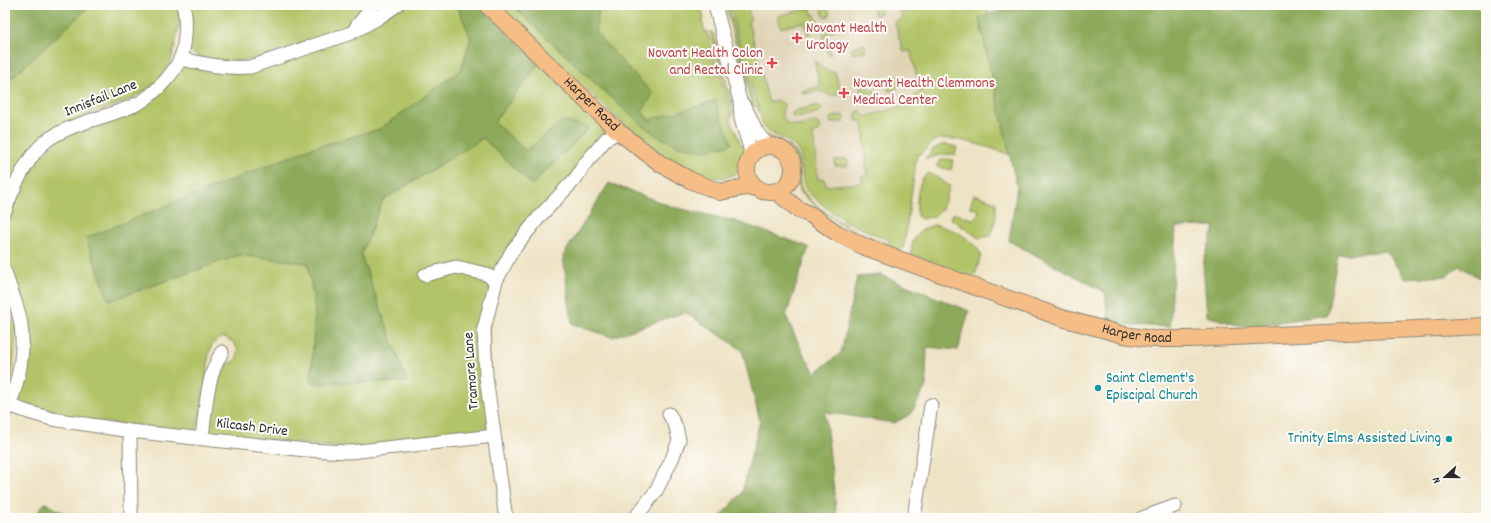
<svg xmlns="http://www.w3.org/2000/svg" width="1491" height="523" font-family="Dekko,sans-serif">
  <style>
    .built { fill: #dfd3b4 }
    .green { fill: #b2c467; stroke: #6e7849 }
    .forest { fill: #8daa5c; stroke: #5c6a44 }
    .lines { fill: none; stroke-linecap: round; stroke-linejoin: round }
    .minor-casing { stroke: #8c8778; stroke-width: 15 }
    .major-casing { stroke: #8c8778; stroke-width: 18 }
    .minor { stroke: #fff; stroke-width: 13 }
    .major { stroke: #f6be87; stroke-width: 16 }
    .health-dot { fill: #e0444e; stroke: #fdfcf7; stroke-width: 1.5 }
    .culture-dot { fill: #0f9aa8; stroke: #fdfcf7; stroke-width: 1.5 }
    .labels { text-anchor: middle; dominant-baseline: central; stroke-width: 4; stroke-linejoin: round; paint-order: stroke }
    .health-label { font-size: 15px; fill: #be3a42; stroke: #fdfcf7; text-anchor: start }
    .street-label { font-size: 15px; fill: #2b2b2b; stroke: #fdfcf7 }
    .culture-label { font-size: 15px; fill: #0d838f; stroke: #fdfcf7; text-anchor: start }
  </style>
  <rect width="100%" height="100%" fill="#fdfcf7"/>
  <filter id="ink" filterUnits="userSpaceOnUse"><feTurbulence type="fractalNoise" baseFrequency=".025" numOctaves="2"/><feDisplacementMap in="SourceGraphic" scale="8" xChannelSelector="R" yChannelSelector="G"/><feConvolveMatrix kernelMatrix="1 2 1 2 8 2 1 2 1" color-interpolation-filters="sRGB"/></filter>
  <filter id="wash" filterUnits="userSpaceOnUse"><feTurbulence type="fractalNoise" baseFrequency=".012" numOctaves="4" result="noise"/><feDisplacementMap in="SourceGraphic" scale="16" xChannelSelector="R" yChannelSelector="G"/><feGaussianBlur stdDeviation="0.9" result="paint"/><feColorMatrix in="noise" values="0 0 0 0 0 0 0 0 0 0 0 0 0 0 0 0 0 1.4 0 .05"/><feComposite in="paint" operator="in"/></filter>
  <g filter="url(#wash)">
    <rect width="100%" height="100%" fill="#eee3c4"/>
    <path class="built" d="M733,5h284l-38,13 -46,63 -60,103 -42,12 -16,-17 -14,-26 -11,-13 -25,-15z"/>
    <path class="green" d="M91,5h86l3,16 -6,28 -3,13 -18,24 -24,14 -69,26 -55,72v-114z
      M188,5h180c-10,11 -19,20 -33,27 -10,5 -22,8 -32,11 -17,6 -35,13 -53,17 -15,3 -57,3 -62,-14z
      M403,5h54l14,33 -10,32 -81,59 -71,20 -200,152 130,-46 69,8 7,47 -4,73 96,-1 -46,-127 22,-55 100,-62 49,47 57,-57 -27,-7 -36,31 -32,-30 45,-59 62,61 4,6 -1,6 -114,149 -3,145 -5,4 -127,15 -141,-14 -6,-6 5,-47 8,-13 10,-6 6,-5 1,-8 -4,-7 -9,-6 -7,2 -6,6 -3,8 -2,22 -10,55 -4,2 -119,-13 -50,-15 -4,-3 -2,-5 6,-26 -18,-115 -1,-17 2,-16 8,-21 26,-45 12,-12 10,-7 58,-22 63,-50 28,7 26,1z
      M497,5h15l122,113 21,17 24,11 -30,-26 -7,-8 -40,-72 -6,-9 1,-13 4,-13h100l3,15 -2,1 3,10h2l25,91 9,23 5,-2c0,15 0,27 -16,33 -41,18 -136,-79 -165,-107 -22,-21 -45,-43 -68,-64z
      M725,5h3l27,103 -3,-2z
      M730,5h17l4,15 -3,1 11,40 -14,3z
      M823,5h5l2,11 -6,1 -2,-6z
      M872,5h7l2,8 -6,2z
      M898,5h87l4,10 -10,4 31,136c-15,-6 -60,-21 -73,-15 -6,3 -11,9 -16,14h-4l-13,91 -1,4 -3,3 -33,-14 -28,-14 -22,-17 -15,-13 -2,-4 -2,-6 -1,-23 -4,-9 -9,-8 -13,-4 -4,-5c14,9 33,10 33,32 0,8 -2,15 2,22 12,22 63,48 87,55l1,-3c-29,-12 -49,-20 -72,-40 -6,-5 -12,-9 -14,-16 -5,-13 3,-21 -7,-36 -9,-12 -26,-11 -34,-24l-17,-57 13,-5 10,39 8,-2 8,5c-5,7 -3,12 2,19l11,2 17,-4 4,2 1,7 -7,2 5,47 6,-1 2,7 36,-3v-7l5,-1 -4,-54h-7v-7l2,-3 3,-1 3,7 52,-14 -1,-8 6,-3 -11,-42 -5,2 -2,-1 -8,-28 1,-2 6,-2z
      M811,8l1,6h2l4,7c-5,4 -6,11 -10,14l-4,-13 -23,6 -3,-12z
      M833,28l2,1 -1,2 -8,3 5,20 -3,1 -5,-20 2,-4z
      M710,31l4,3 20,78 -2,4z
      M863,44l2,1v6l-11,3 -2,-1 -1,-5z
      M814,59c6,8 11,12 21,13l6,22 -10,2c-9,-7 -17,-4 -28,-2l-1,-3 18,-5z
      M897,77l2,2c1,7 -3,13 -10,12l-2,-4 6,-2 -2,-7z
      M867,85l2,6 7,-1 1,3 -2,2 -6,1 -7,-4 -1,-5z
      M818,105l4,3 -3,4 -22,6 -5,-2v-3l2,-2z
      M842,115l2,2v5l-13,1 -1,-4 2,-2z
      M944,144l13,3 -2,8c-11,-3 -20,2 -30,4l8,-10z
      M846,159l2,2v5h-13v-6z
      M947,159l6,1 -2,10 -15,-4 5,-6z
      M928,173l8,4 14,9 -8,23 -7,7 -13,3 -5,-3c0,-13 -1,-34 11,-43z
      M974,194l22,8v16l-6,18 -11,2 -28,-19 2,-6 23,7 3,-10 -9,-3z
      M935,225c19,4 36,12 46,29l-5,19 -7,5 -58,-23c0,-17 7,-26 24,-30z
      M5,294l11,36 -4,49 -7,21z"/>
    <path class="forest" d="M5,5h86l-86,79z
      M457,5h22l60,58 -45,59 32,29 36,-30 27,6 -57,58 -49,-47 -100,62 -22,55 46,127 -96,1 4,-73 -7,-47 -69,-8 -130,46 -23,-63 223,-89 71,-20 81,-59 10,-32z
      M512,5h89l-4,13 -1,13 6,9 51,54 -11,18 7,8 66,-19 17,43 -29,7 -24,-5 -24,-11 -21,-17 -38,-34z
      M1017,5h457l12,10v267l-27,-16 -12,10 -42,2 -20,-27 -47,4 -11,60 -82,12 -38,-11 -4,-53 12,-37 -39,1 -6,100 -61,-3 -4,-32 -96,-51 8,-54 -38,-169z
      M609,183l64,24 62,14 74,26 -23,69 16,35 13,22 26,-20 16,-76 24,-2 88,36 -11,39 -31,-3 -1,39 -15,28 -17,9 -69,-11 12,106h-118l23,-25 18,-72 -18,-71 -57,-38 -73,25 -40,-13 -9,-68z
      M45,503l25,13 1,2h-39z"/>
  </g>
  <g filter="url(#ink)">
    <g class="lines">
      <g class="minor-casing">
        <path id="minor" d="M715,5l25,96 1,18 9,29v11
          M356,27l18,-22
          M181,59c23,5 45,10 69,8l101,-34 27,-15 19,-13
          M741,102c13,16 11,31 29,44
          M5,211c7,-21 23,-56 41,-70 28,-20 63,-23 93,-38 14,-8 35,-29 41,-44 6,-13 7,-41 3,-54
          M5,272c5,18 14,35 16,53 4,26 -3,65 -16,87
          M425,275l31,-8 30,7 10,7
          M9,405l19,7 24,7 78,12 176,19 44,2 144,-16
          M130,431l1,81 1,6
          M202,438c4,-30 4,-60 20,-86
          M507,518l-2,-6 -19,-135 -2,-48 12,-48 16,-30 28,-35 36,-38 7,-12 24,-28 12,-6
          M635,518l21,-27 16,-32 7,-19 -3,-13 -7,-13
          M914,518l17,-113
          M1142,518l33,-12"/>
      </g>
      <g class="major-casing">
        <g id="major">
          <path id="s1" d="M487,5l132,127 42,32 29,16 30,12 26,-5h10"/>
          <circle cx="770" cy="169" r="23"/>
          <path id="s2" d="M776,191l22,18 13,6 26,18 28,14 197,71 62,17 28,4h35l299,-13"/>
        </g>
      </g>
      <use href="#minor" class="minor"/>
      <use href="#major" class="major"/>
    </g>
  </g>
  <g class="health-dot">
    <path d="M795 32h4v4h4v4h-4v4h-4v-4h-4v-4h4z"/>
    <path d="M770 57h4v4h4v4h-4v4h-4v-4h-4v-4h4z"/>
    <path d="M842 87h4v4h4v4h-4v4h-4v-4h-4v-4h4z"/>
  </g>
  <g class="culture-dot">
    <circle cx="1098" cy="388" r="4"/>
    <circle cx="1449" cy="439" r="4"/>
  </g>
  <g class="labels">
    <g class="health-label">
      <text x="806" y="29">Novant Health<tspan x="806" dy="17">Urology</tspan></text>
      <text x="763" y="54" text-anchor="end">Novant Health Colon<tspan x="763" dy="17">and Rectal Clinic</tspan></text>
      <text x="853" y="84">Novant Health Clemmons<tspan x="853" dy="17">Medical Center</tspan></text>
    </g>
    <g class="street-label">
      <text transform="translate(101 99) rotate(-22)">Innisfail Lane</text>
      <text stroke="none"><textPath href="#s1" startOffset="144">Harper Road</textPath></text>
      <text stroke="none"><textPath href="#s2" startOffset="392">Harper Road</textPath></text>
      <text transform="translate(472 371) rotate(-94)">Tramore Lane</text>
      <text transform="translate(252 428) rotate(7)">Kilcash Drive</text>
    </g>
    <g class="culture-label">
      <text x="1106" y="379">Saint Clement's<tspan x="1106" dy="17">Episcipal Church</tspan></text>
      <text x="1441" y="439" text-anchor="end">Trinity Elms Assisted Living</text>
    </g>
  </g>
  <rect width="1491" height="523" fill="none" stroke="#fdfcf7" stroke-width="20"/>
  <g transform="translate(1445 477) rotate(249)" stroke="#fdfcf7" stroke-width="3" paint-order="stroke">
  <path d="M0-3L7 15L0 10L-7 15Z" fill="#2b2b2b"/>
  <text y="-6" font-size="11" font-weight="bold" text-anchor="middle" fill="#2b2b2b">N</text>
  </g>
</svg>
